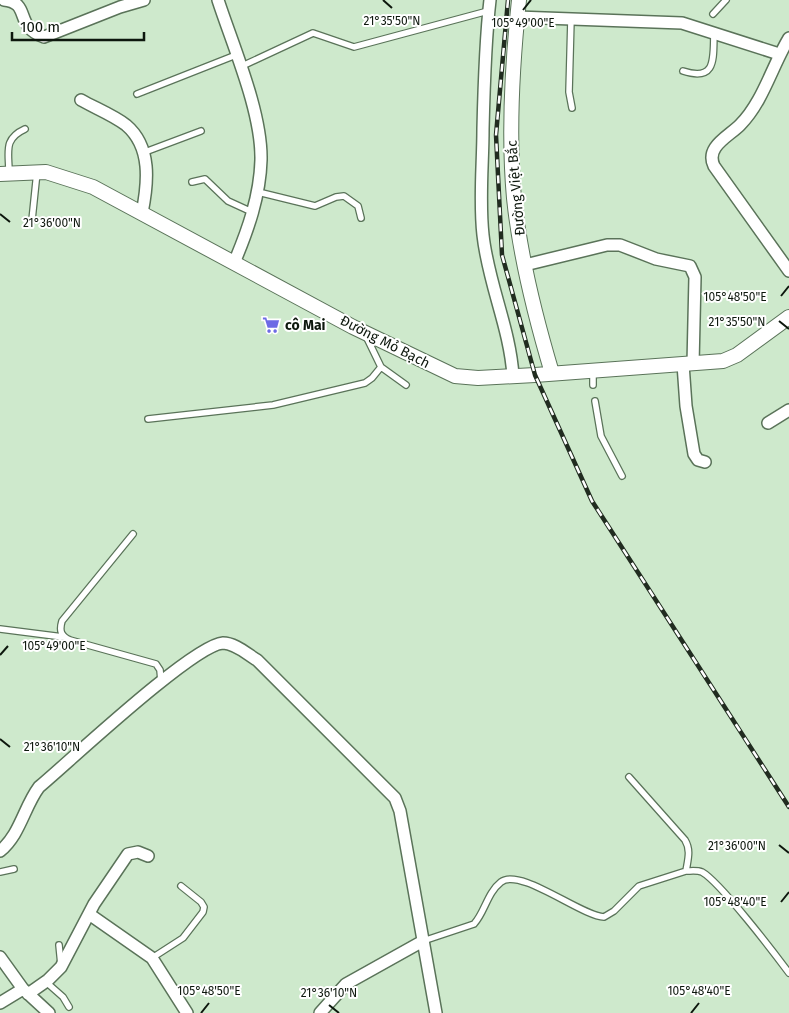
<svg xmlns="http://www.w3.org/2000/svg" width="789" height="1013" font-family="'Fira Sans',sans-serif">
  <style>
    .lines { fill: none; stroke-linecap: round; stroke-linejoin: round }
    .service-casing { stroke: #5a7359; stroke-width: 8 }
    .minor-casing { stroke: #5a7359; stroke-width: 14 }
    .tertiary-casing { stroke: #5a7359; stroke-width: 16 }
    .service { stroke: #fff; stroke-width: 5.5 }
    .minor { stroke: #fff; stroke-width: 11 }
    .tertiary { stroke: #fff; stroke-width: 14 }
    .rail-casing { stroke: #212c20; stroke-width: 4.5 }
    .rail { stroke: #fff; stroke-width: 2.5; stroke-dasharray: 8; stroke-linecap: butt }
    .ticks { fill: none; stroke: #0d170d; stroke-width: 2 }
    .labels { text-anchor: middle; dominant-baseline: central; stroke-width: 4; stroke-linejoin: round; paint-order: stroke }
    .street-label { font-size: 14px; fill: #0d170d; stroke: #fff }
    .poi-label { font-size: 14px; font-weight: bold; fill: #0d170d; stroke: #fff; text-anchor: start }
    .ticks-label { font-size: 12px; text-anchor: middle; fill: #0d170d; stroke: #fff; stroke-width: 4; stroke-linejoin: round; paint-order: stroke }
  </style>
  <rect width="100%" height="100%" fill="#cee9cc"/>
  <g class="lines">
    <g class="service-casing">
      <path id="service" d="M713,14l13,-14
        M571,19l-2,73 3,16
        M240,67l73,-34 41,14 134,-36
        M683,71c34,11 30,-13 31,-38
        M137,94l99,-39
        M145,152l56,-21
        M9,173c0,-21 -6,-34 16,-44
        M192,182l13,-3 23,22 24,11
        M258,192l57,14 21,-9 8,-1 14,10 3,12
        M32,220l5,-48
        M366,336l15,31 25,18
        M593,372v13
        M595,401l6,35 21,40
        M148,419l125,-14 92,-22 7,-5 9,-11
        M133,534l-71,87c-3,10 -1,15 8,19l86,24 4,6 1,11
        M0,629l63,8
        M629,777l56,63c6,10 3,19 1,31
        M0,872l14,-3
        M423,941l51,-17c11,-12 13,-31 27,-42 19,-15 80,34 103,35l10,-6 25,-25 47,-15c5,0 11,-1 16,1 18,10 73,82 87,101
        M59,945l2,20
        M152,958l31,-20 20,-26 1,-5 -3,-5 -20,-16
        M46,982l17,15 6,10"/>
    </g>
    <g class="minor-casing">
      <path id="minor" d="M4,0c28,3 9,26 40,37l76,-30 24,-7
        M218,0c15,46 44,112 43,160 -1,36 -13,70 -27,103
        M490,0c-5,43 -6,86 -7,129 0,35 -4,71 0,106 5,48 27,93 30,141
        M517,17l165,6 97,31
        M789,38c-17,28 -26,64 -49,87 -12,12 -35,22 -26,41l75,105
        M81,100c14,8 32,15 45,25 26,22 22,58 16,88
        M525,265l82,-20h13l36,14 34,7 5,11 -2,87
        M683,364l3,42 8,48 4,6 7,2
        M768,423l21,-13
        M0,851c20,-16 24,-44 39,-64 30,-25 154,-142 184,-144 12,0 24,11 34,17l138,138 5,13 36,202
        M89,914l63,44 35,55
        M0,957l23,32 26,24
        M28,994l20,-14 13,-13 33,-63 34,-50 10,-2 10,4
        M0,1003l23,-14
        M320,1013l26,-29 77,-43"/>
    </g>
    <g class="tertiary-casing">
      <path id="tertiary" d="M519,0c-7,66 -11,132 -5,198 6,59 21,118 38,175
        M0,174l46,-2 47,15 260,140 102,49 23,2 57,-3 188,-14 14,-6 52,-38"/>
    </g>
    <use href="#service" class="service"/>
    <use href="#minor" class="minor"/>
    <use href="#tertiary" class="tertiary"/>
    <g class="rail-casing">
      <path id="rail" d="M508,0l-12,135 6,120 33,120 57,126 197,306"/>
    </g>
    <use href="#rail" class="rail"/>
  </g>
  <path class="ticks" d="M383,0l9,8M523,10l8,-10M0,214l10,8M781,296l8,-10M779,321l10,8M0,655l8,-9M0,739l10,8M779,845l10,8M781,902l8,-10M329,1005l10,8M201,1013l8,-10M691,1013l8,-10"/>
  <defs>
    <g id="supermarket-bare" transform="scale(1.35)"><path d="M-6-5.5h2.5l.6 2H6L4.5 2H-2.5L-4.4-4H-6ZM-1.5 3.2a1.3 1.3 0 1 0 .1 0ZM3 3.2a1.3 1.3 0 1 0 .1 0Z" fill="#6e6be5" stroke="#fff" stroke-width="2.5" paint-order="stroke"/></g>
  </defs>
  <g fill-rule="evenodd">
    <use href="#supermarket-bare" x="271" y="325"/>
  </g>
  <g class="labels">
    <g class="street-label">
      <text transform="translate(516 188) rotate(-95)">Đường Việt Bắc</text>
      <text transform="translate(385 342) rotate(27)">Đường Mỏ Bạch</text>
    </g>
    <g class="poi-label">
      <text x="285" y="325">cô Mai</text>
    </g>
  </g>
  <g class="ticks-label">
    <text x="392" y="25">21°35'50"N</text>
    <text x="523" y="27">105°49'00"E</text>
    <text x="52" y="227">21°36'00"N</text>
    <text x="735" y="301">105°48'50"E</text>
    <text x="737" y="326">21°35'50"N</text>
    <text x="54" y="650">105°49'00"E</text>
    <text x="52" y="751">21°36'10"N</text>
    <text x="737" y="850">21°36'00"N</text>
    <text x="735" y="906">105°48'40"E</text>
    <text x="209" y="995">105°48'50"E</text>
    <text x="699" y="995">105°48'40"E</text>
    <text x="329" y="997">21°36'10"N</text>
  </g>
  <path d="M12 32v8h132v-8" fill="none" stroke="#0d170d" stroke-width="2.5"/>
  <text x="20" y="32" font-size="15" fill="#0d170d" stroke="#ffffff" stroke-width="4" paint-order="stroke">100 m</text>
</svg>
